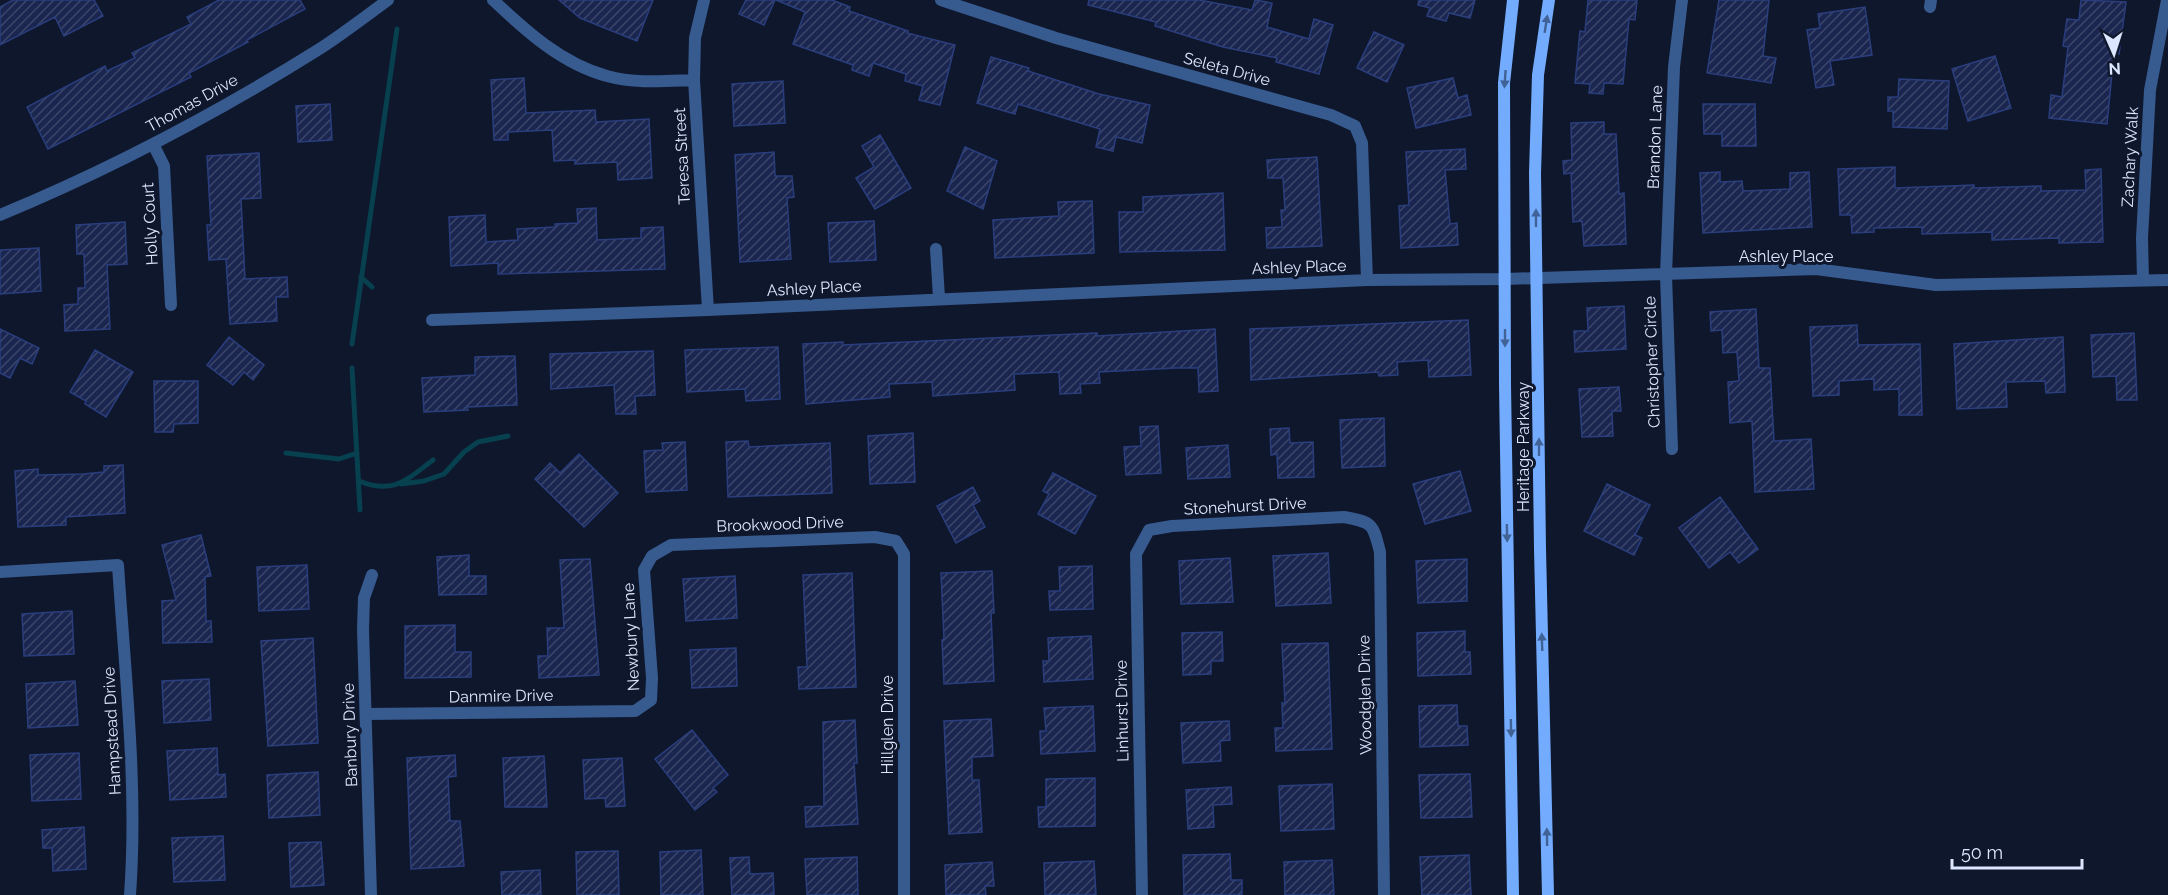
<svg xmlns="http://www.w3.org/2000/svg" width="2168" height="895" font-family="Raleway,sans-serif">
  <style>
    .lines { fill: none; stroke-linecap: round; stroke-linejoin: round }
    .stream { stroke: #07404f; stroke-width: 5 }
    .building { fill: url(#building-hatch); stroke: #2a3e7d; stroke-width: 1.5 }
    .minor { stroke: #375a8f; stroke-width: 12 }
    .secondary { stroke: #73acff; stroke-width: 12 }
    .oneway { fill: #416296 }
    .labels { text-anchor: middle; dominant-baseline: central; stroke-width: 6; stroke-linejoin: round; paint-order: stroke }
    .street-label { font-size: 16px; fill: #dce7ff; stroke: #0f172d }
  </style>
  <defs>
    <pattern id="building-hatch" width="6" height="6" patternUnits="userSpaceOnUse" patternTransform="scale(1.5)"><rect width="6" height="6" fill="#1a2650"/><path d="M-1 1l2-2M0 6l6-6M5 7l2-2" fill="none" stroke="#3b466a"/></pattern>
  </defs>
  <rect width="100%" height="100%" fill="#0f172d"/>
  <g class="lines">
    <path class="stream" d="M361,277l11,10
      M352,344l45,-315
      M352,368l8,142
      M286,453l53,6 18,-6
      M359,481c35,14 47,-1 74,-21
      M401,484l23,-3 20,-7 20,-22 14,-10 30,-6"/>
  </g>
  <path class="building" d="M13,0h81l9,16 -39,20 -9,-19 -55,28v-38z
    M219,0h81l5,9 -58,31 1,2 -59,31 2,4 -143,72 -21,-42 78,-41 2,5 28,-13 -3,-5 59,-29 -4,-7z
    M559,0h94l-16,41 -57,-23z
    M746,0h29l-11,25 -25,-11z
    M776,0h56l18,7 -1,4 59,20 -1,2 48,12 -15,60 -21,-5 4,-14 -18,-5 1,-7 -33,-11 -4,13 -17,-6 1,-5 -60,-21 12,-32z
    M1089,0h110l53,10 3,-10 17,3 -5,24 42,12 5,-20 19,6 -14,49 -43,-12 1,-4 -54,-11 -68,-21 1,-4 -68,-17z
    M1419,0h56l-5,18 -21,-5 -3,8 -19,-5 3,-8 -12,-3z
    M1588,0h49l-2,20 -6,-1 -6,65 -19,-1 -1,11 -14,-1 1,-9 -15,-1 5,-52 5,1z
    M1719,0h50l-6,56 13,2 -5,25 -64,-10z
    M2081,0l45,2 -7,52 -5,-1 -7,71 -58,-6 2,-23 11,2 6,-50 -5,-1 4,-27 12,1z
    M1865,7l7,48 -42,6 4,24 -18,3 -9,-58 13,-2 -2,-14z
    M1374,32l30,13 -17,37 -30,-14z
    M1995,56l16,52 -43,13 -16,-52z
    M991,57l38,11 -1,3 71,23 51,11 -8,38 -26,-6 -3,14 -17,-4 4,-18 -82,-25 -3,10 -38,-11z
    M524,78l2,35 69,-3 1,12 53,-3 3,59 -34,2 -1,-18 -42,2v-4l-21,1 -2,-31 -44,2v8h-14l-3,-60z
    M1453,78l5,20 9,-3 4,20 -55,13 -9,-40z
    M1899,79l50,2 -2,48 -54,-2v-16h-5v-14h10z
    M783,81l2,42 -51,3 -2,-42z
    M330,104l2,36 -34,2 -2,-36z
    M1703,104h52l1,42h-34v-12h-18z
    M1604,122v12h12l3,60 5,-1 2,51 -42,2 -2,-25 -9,1 -2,-49 -7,1 -1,-13 9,-1 -1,-37z
    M880,135l31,53 -36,21 -19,-31 18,-11 -12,-21z
    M965,147l32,14 -14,48 -36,-18z
    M1465,149l1,20 -21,1 5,54 7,-1 1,22 -57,3 -2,-42 10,-1 -3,-53z
    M774,152l1,24h17l2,21 -7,1 4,61 -51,3 -5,-107z
    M259,153l2,45 -20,1 4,80 42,-2 1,20h-12l1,24 -47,3 -4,-65 -17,1 -2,-35h4l-4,-69z
    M1317,157l5,89 -55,2 -1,-20 16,-1 -1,-17h4l-2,-32h-15l-1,-18z
    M1895,167v21l79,-3v3l67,-2v5l45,-1 -1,-20 16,-1 2,73 -44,1v-5l-67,2v-8l-70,2v-7l-48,1v4l-22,1 -1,-18h-11l-2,-46z
    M1720,172v10l22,-1 1,10 47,-2v-16l19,-1 3,55 -109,6 -3,-60z
    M1223,193l2,57 -105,2 -1,-40h24v-15z
    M1092,201l2,52 -99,5 -2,-38 66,-4 -1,-14z
    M596,208l1,32 44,-2v-10l22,-1 2,42 -167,5v-11l-47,3 -2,-49 36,-2 1,27 32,-2 -1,-11 38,-2v-3l23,-1 -1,-14z
    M874,221l2,39 -46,2 -2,-39z
    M125,222l2,42 -20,1 3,64 -45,2 -1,-26 14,-1v-16h7l-1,-34h-7l-1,-29z
    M39,248l2,43 -41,3v-44z
    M1624,306l2,43 -51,3 -1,-21h14l-1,-23z
    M1756,309l3,59h11l4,73 37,-2 3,50 -59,3 -3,-71 -22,2 -2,-41 11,-1 -2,-29 -14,1 -1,-23 -11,1 -1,-19z
    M1468,320l3,55 -42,2 -1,-17 -31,2 1,13 -19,1 -1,-4 -127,8 -1,-51z
    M1857,325l1,20 62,-1 2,71h-23v-26l-25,1v-11l-35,2v14l-26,1 -3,-69z
    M0,329l39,19 -7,16 -12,-6 -10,20 -10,-5z
    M1215,329l3,62 -19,1 -1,-24h-23l-76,4 1,11 -20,1 1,9 -21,1 -1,-22 -45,2 1,16 -82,6 -1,-14 -43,2 1,13 -84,7 -3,-60 40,-2v3l254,-12v3z
    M2134,333l3,67h-20l-1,-24 -23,1 -2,-42z
    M229,337l35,28 -11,15 -9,-8 -11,13 -26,-20z
    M2063,337l2,55 -19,1 -1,-12 -39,1 1,25 -50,2 -3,-65z
    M778,347l2,52 -34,2 -1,-12 -58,3 -2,-42z
    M95,350l38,22 -27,45 -21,-13 1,-3 -16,-9z
    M653,351l2,44 -20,1 1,18h-20l-2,-29 -63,4 -1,-35z
    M515,356l2,49 -50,2 1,3 -44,2 -2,-34 53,-3v-18z
    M154,381h44v42l-24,1 -1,8h-18z
    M1619,387l2,24h-9l1,25 -31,1 -3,-48z
    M1384,418l1,48 -43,2 -2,-48z
    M1158,426l3,47 -35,2 -2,-28 17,-1 -1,-19z
    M1289,428l1,15 23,-1 1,35 -36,1 -1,-24 -6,1 -1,-26z
    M913,433l2,49 -45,2 -2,-48z
    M748,441l1,6 81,-4 2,50 -104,4 -2,-55z
    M685,442l2,48 -41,2 -2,-41 19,-1 -1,-7z
    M1228,445l2,32 -42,2 -2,-31z
    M579,454l39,39 -34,34 -49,-48 15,-16 10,10z
    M123,465l2,48 -59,4v8l-48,2 -3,-56 23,-2v6l45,-1 21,-2v-6z
    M1460,471l11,40 -46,13 -12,-40z
    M1053,473l43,23 -21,38 -37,-20 11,-20 -6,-3z
    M1607,484l43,21 -15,30 7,3 -8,17 -50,-24z
    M973,487l7,14 -7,4 12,22 -29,16 -19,-37z
    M1720,497l38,52 -19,14 -9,-11 -21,16 -30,-40z
    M201,535l10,41 -6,1 1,44h5l1,21 -49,1 -1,-42 14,-1 -14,-55z
    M1328,553l3,50 -55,3 -3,-50z
    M469,555v21h17v18l-47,1 -2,-38z
    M1230,558l3,44 -52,2 -2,-43z
    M590,559l9,116 -60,3 -1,-22h10l-1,-28h17l-4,-68z
    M1467,559v42l-49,2 -2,-42z
    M307,565l2,44 -50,2 -2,-44z
    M1092,566l1,43 -43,1 -1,-19h11l-1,-24z
    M992,571l2,42h-3l3,68 -50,3 -2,-44 2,-1 -3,-66z
    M852,573l4,114 -57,2 -1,-22h9l-4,-92z
    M735,576l2,42 -51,3 -3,-42z
    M72,611l2,43 -50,2 -2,-42z
    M455,625v27h16v25l-66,1v-52z
    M1465,631v21h5l1,22 -53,2 -1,-43z
    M1222,632l1,29h-12v13l-28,1 -1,-42z
    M1091,636l2,43 -49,3 -1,-21h6l-1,-23z
    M313,638l5,105 -50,3 -7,-105z
    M1328,643l4,106 -56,2 -1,-23h8l-1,-25h3l-3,-59z
    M736,648l1,38 -45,2 -2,-38z
    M209,679l2,41 -47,3 -2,-42z
    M75,681l3,44 -50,3 -2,-44z
    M1457,705l1,21h9l1,19 -48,2 -1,-41z
    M1093,706l2,45 -54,3 -1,-23h6l-2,-23z
    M991,719l2,37 -21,1v23h7l3,52 -33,2 -5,-113z
    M855,720l2,43h-3l4,61 -52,3 -1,-20 19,-1 -1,-84z
    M1229,721l1,19 -10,1 1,20 -38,2 -2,-40z
    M692,730l36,45 -15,13 4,4 -22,18 -40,-51z
    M217,748l1,27 7,-1 1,23 -56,3 -3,-49z
    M79,753l2,46 -49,2 -2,-46z
    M455,755l1,21 -8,1 2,44h10l4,45 -53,3 -4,-111z
    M544,756l3,51h-42l-2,-49z
    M622,758l3,48 -19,1 -1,-9 -20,1 -2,-39z
    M318,772l2,43 -51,3 -2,-43z
    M1470,774l2,43 -51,1 -2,-43z
    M1095,778v48l-56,1 -1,-20h8v-28z
    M1332,784l2,45 -53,2 -2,-45z
    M1231,787l1,17 -19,1 1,22 -26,2 -2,-39z
    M84,827l2,42 -33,2 -1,-23h-9l-1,-18z
    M223,836l2,44 -51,2 -2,-44z
    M321,842l3,43 -33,2 -2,-44z
    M701,850l2,45h-42l-1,-43z
    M618,851l1,44h-42l-1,-43z
    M1230,854l1,26h11v15h-58l-1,-40z
    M1469,855l2,40h-49l-2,-38z
    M749,857l1,17 23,-1 1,22h-42l-2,-37z
    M857,857l1,38h-51l-2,-36z
    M1332,860l2,35h-49l-1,-33z
    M1094,861l2,34h-51l-1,-32z
    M992,862l2,24h-9l1,9h-40l-1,-30z
    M540,870l1,25h-39l-1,-23z"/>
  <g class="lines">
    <path class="minor" d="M493,0c33,31 69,64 114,76 28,8 59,5 87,4
      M704,0l-9,38 -1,42 14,230
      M941,0l115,38 275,77 24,11 7,17 5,137
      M1930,7l1,-7
      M153,144l11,22 7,139
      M0,215c111,-46 219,-103 321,-167 23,-15 45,-32 67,-48
      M936,249l3,49
      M2143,280l-1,-42 8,-148 17,-90
      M432,320l276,-10 659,-30 138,-1 311,-10 120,16 232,-5
      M1672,449l-6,-174 8,-208 8,-67
      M0,572l118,-7c7,110 20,220 12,330
      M367,714l268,-3 16,-11 1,-22 -8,-108 8,-14 19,-11 204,-8 21,4 8,13v341
      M371,895l-8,-266 1,-31 8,-23
      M1142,895l-6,-341 13,-24 23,-4 172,-9c29,5 29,7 36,35l4,343"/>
    <path class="secondary" d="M1513,0l-9,83 1,302 8,510
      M1548,895l-8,-346 -5,-376 3,-98 11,-75"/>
  </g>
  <defs><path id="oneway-solid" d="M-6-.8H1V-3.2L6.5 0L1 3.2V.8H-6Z" transform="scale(1.5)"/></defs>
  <g class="oneway">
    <use href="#oneway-solid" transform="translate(1546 24) rotate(-81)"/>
    <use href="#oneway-solid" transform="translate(1505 79) rotate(94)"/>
    <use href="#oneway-solid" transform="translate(1536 218) rotate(-90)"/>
    <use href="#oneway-solid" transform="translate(1505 338) rotate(90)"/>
    <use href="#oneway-solid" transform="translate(1539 447) rotate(-90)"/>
    <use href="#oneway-solid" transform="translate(1507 533) rotate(89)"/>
    <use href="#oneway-solid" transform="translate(1542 642) rotate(-92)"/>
    <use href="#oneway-solid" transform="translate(1511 728) rotate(89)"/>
    <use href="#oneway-solid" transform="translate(1547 837) rotate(-91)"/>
  </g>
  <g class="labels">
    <g class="street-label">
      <text transform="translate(1227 69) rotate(15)">Seleta Drive</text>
      <text transform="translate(192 103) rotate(-29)">Thomas Drive</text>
      <text transform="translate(1655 137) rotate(-88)">Brandon Lane</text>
      <text transform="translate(682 156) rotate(-93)">Teresa Street</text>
      <text transform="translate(2130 157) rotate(-87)">Zachary Walk</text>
      <text transform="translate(150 224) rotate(-93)">Holly Court</text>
      <text x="1786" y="256">Ashley Place</text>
      <text transform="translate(1299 267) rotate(-2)">Ashley Place</text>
      <text transform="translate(814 288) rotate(-3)">Ashley Place</text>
      <text transform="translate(1652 362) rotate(-92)">Christopher Circle</text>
      <text transform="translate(1523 447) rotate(-90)">Heritage Parkway</text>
      <text transform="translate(1245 506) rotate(-3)">Stonehurst Drive</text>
      <text transform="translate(780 524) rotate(-2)">Brookwood Drive</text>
      <text transform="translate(631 637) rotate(-93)">Newbury Lane</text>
      <text transform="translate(1365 695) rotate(-91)">Woodglen Drive</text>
      <text transform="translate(501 696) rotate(-1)">Danmire Drive</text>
      <text transform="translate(1122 711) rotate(-91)">Linhurst Drive</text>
      <text transform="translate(887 725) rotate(-90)">Hillglen Drive</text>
      <text transform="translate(112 731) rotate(-93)">Hampstead Drive</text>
      <text transform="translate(350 735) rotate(-92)">Banbury Drive</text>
    </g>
  </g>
  <g transform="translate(2114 54) rotate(177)" stroke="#0f172d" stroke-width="4.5" paint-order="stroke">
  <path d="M0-4.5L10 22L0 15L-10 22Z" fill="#dce7ff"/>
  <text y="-9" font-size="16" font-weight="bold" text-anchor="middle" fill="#dce7ff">N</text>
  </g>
  <path d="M1952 859v9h130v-9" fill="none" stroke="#dce7ff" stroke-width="3"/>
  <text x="1961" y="859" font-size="18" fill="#dce7ff" stroke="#0f172d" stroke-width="4.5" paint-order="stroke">50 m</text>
</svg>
